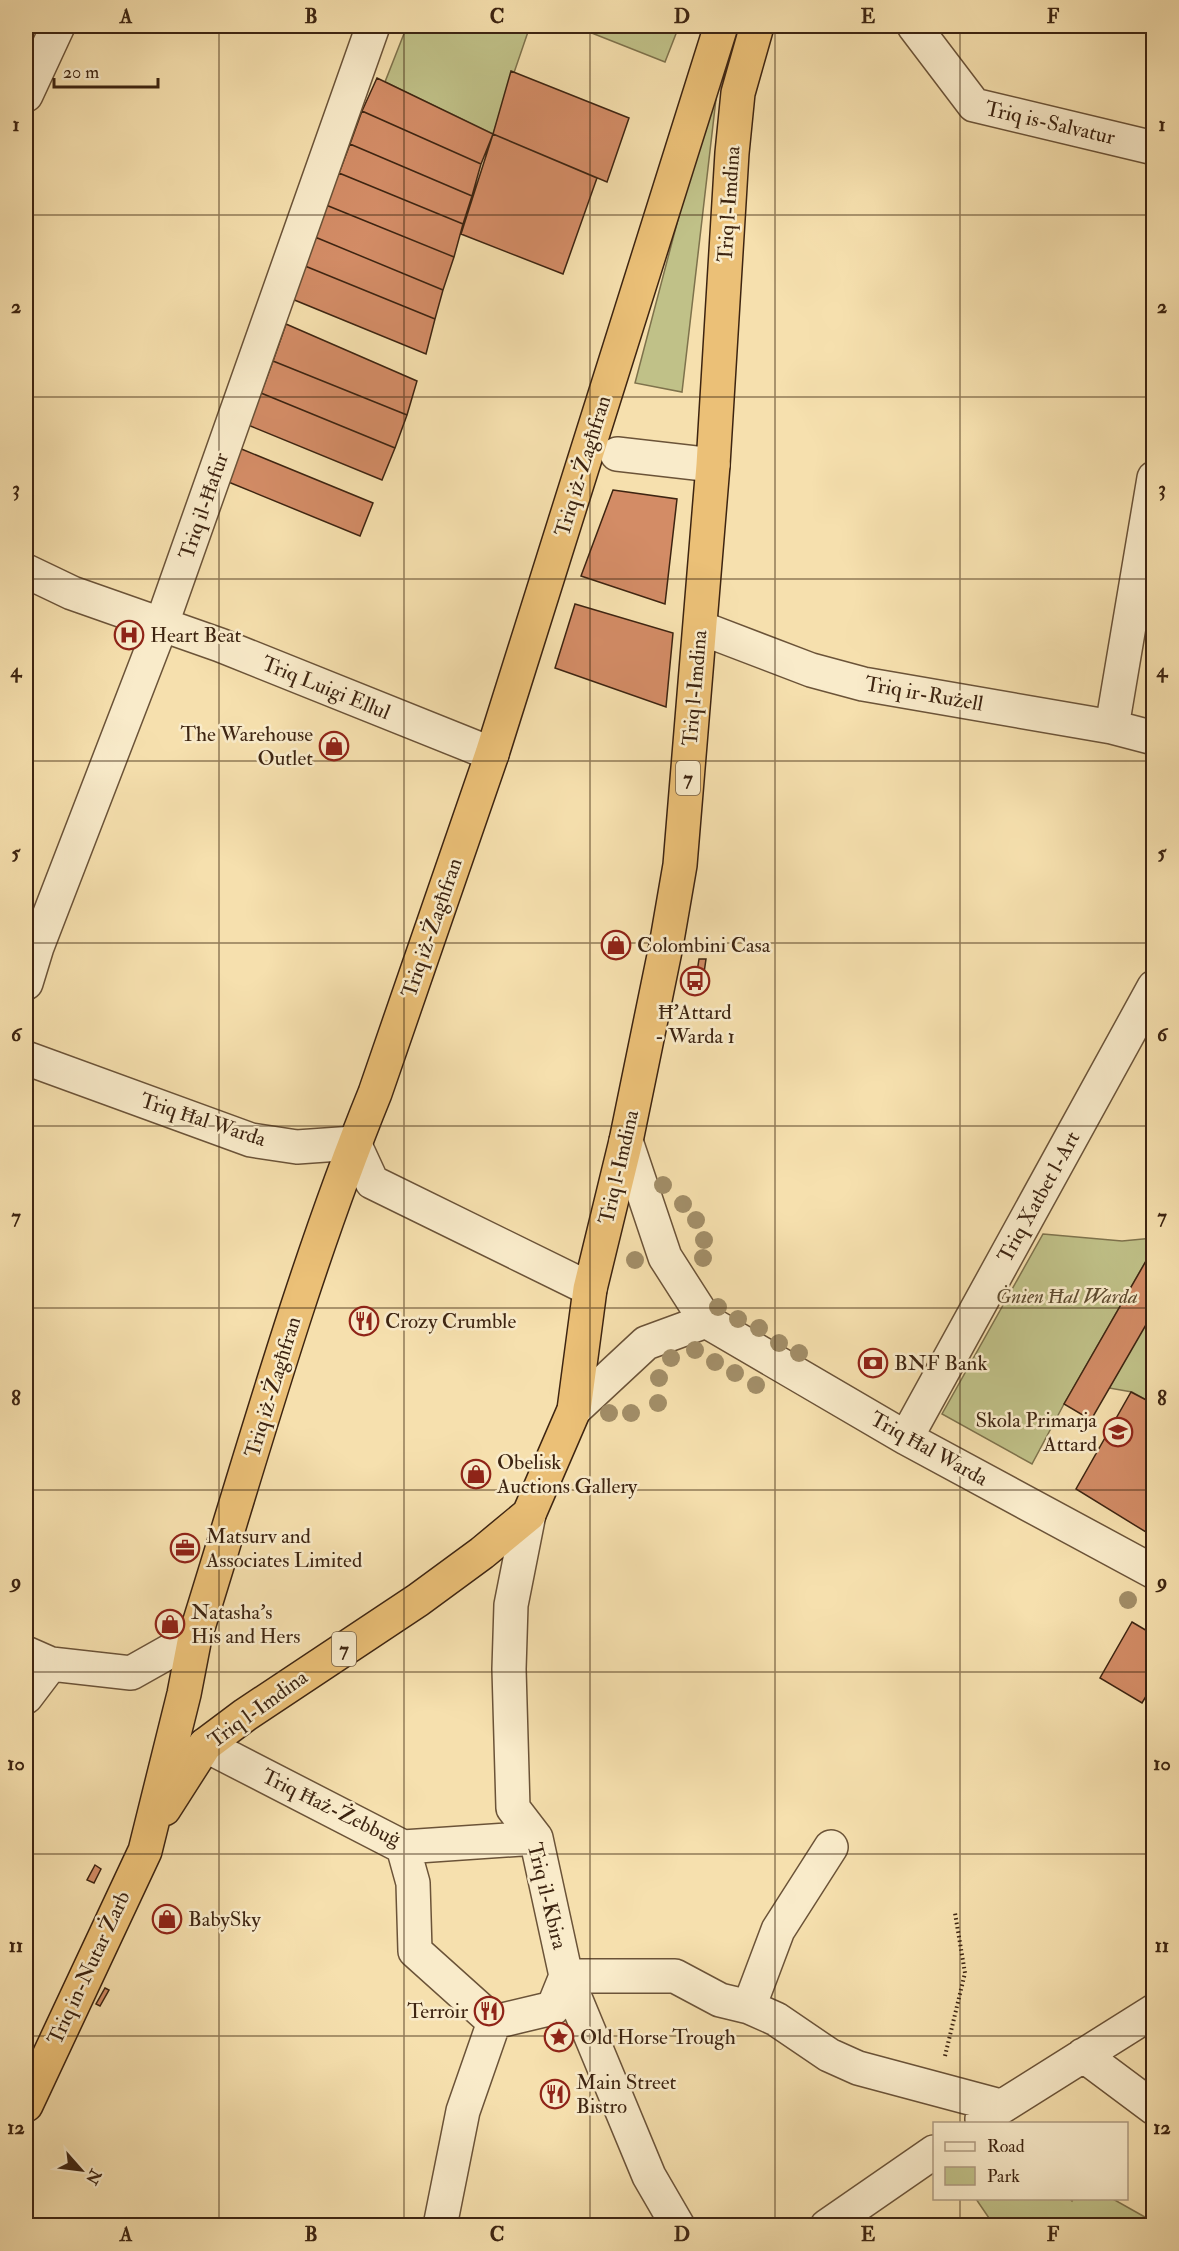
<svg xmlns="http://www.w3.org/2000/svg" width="1179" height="2251" font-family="'IM FELL Double Pica',serif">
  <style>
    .green { fill: #c0c188; stroke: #7e724c; stroke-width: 1.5 }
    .building { fill: #d38c66; stroke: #3d2411; stroke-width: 1.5 }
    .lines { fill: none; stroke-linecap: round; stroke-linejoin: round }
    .minor-casing { stroke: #6b5338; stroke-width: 36 }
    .highway-casing { stroke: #3d2411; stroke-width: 36 }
    .path { stroke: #3d2411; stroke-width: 4; stroke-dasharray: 1.5 3; stroke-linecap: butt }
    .minor { stroke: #f9ebca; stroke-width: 33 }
    .highway { stroke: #ebc077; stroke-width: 33 }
    .tree { fill: #a28e68 }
    .grid { fill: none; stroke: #3d2411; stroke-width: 1.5; stroke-opacity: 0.55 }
    .labels { text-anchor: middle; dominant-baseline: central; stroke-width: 5; stroke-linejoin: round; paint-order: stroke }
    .shield { fill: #f9ebca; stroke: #756048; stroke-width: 1.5 }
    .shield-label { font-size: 20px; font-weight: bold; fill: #3d2411 }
    .street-label { font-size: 21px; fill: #3d2411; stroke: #f9ebca }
    .poi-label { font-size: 21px; fill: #3d2411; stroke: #f9ebca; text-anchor: start }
    .park-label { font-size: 21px; font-style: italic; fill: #5e4b2f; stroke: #f9ebca }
    .neatline { fill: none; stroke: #3d2411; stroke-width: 2 }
    .grid-label { font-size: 20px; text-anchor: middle; font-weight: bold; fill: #3d2411 }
  </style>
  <rect width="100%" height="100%" fill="#f6e0ae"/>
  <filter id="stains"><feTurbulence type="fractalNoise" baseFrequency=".00333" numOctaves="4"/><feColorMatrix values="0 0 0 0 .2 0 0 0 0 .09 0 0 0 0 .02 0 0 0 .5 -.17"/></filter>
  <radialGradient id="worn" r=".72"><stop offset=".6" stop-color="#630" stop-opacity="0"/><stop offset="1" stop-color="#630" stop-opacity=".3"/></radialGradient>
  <path class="green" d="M407,26h123l-37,108 -108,-52z
    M574,26h105l-14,36z
    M721,56l-39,336 -47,-9z
    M1043,1234l79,7 31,-3 1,9 -90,157 -32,60 -90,-50z
    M1153,1311v93l-21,-12 -23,-4z
    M1070,2199l2,2 1,-2h40l39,22v4h-169l6,-7 -13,-19z"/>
  <path class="building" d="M511,71l118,47 -22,64 -114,-48z
    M377,78l116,56 -12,30 -119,-53z
    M362,111l119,53 -9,32 -122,-52z
    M493,134l104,44 -34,96 -102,-40z
    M350,144l122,52 -9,28 -124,-51z
    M339,173l124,51 -9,33 -128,-52z
    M326,205l128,52 -11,33 -128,-53z
    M315,237l128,53 -8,29 -130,-53z
    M305,266l130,53 -9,35 -134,-55z
    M286,324l131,57 -10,34 -134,-54z
    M273,361l134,54 -12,33 -134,-55z
    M261,393l134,55 -13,32 -134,-55z
    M239,448l134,55 -13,33 -134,-55z
    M613,490l64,9 -12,105 -84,-28z
    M575,604l98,29 -7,74 -111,-39z
    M699,959h7l-2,14 -7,-1z
    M1154,1247v64l-63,109 -27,-16z
    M1131,1392l23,12v133l-78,-48z
    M1132,1622l22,13v48l-12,20 -42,-25z
    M95,1865l6,4 -7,14 -7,-3z
    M105,1988l4,2 -9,16 -4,-2z"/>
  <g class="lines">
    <g class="minor-casing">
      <path id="minor" d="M914,26l60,79 180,43
        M26,95l32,-69
        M617,454l96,11
        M26,571l46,22 148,52 272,109
        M701,628l110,42 52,14 249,43 42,11
        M1112,727l42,-249
        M26,983l11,-36 125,-324 211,-597
        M26,1058l225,82 46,7 57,-4 18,39 218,107
        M626,1141l39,116 41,64 200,117 248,134
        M574,1410l72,-67 60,-22
        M906,1438l248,-451
        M529,1514l-18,91 -2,64 4,139 23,30 30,138 83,200 29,50
        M26,1653l25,11 80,9 64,-36
        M26,1697l25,-33
        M205,1745l198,102 133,-9
        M403,1847l10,36 2,68 79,71
        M566,1976h109l45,24 29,7 27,12 53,36 29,13 142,38
        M749,2007l29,-77 53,-83
        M1083,2055l71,53
        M982,2119l172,-108
        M440,2226l23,-115 31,-89 59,-14 13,-32
        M827,2226l107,-74"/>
    </g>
    <g class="highway-casing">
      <path id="highway" d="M164,1809l41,-64 40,-30 173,-115 64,-47 47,-39 45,-104 16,-121 36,-148 40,-195 14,-81 33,-400 19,-312 6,-60 19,-67
        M26,2105l119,-254 39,-157 11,-57c57,-182 108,-367 180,-544l117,-339 229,-728"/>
    </g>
    <path class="path" d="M26,140l6,-13
      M945,2056l20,-83 -10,-60"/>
    <use href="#minor" class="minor"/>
    <use href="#highway" class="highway"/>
  </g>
  <g class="tree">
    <circle cx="663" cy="1185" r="9"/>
    <circle cx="683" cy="1204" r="9"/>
    <circle cx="696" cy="1220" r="9"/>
    <circle cx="704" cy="1240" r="9"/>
    <circle cx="703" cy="1258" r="9"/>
    <circle cx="635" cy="1260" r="9"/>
    <circle cx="718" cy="1307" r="9"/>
    <circle cx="738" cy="1319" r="9"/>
    <circle cx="759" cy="1328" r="9"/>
    <circle cx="779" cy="1343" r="9"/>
    <circle cx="695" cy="1350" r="9"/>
    <circle cx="799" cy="1353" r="9"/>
    <circle cx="671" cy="1358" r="9"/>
    <circle cx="715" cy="1362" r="9"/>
    <circle cx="735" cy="1373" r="9"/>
    <circle cx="659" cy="1378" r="9"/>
    <circle cx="756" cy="1385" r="9"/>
    <circle cx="658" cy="1403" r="9"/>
    <circle cx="609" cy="1413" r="9"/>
    <circle cx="631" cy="1413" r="9"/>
    <circle cx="1128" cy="1600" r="9"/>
  </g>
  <path class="grid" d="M219,26v2200M404,26v2200M590,26v2200M775,26v2200M960,26v2098M26,215h1128M26,397h1128M26,579h1128M26,761h1128M26,943h1128M26,1126h1128M26,1308h1128M26,1490h1128M26,1672h1128M26,1854h1128M26,2036h1128M960,2198v28"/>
  <defs>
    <g id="hospital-ring" transform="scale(1.5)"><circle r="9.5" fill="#f9ebca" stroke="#8f2418" stroke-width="1.5"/><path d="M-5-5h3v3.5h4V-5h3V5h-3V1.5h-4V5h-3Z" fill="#8f2418"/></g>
    <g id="shop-ring" transform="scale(1.5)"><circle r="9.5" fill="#f9ebca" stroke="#8f2418" stroke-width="1.5"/><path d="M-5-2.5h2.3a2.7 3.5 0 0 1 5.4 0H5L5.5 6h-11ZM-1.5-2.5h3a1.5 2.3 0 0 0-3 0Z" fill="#8f2418"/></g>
    <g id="bus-ring" transform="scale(1.5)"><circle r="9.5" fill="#f9ebca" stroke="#8f2418" stroke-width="1.5"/><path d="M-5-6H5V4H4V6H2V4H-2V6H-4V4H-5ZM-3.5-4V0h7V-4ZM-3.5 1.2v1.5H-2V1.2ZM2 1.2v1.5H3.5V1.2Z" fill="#8f2418"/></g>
    <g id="restaurant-ring" transform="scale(1.5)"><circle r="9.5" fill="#f9ebca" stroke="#8f2418" stroke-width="1.5"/><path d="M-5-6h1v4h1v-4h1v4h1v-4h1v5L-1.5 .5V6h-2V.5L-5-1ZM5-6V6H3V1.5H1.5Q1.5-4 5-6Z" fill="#8f2418"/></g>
    <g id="bank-ring" transform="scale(1.5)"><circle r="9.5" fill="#f9ebca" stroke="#8f2418" stroke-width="1.5"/><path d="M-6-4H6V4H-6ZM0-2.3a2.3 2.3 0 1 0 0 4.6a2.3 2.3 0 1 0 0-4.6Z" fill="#8f2418"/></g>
    <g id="school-ring" transform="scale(1.5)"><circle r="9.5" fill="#f9ebca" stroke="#8f2418" stroke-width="1.5"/><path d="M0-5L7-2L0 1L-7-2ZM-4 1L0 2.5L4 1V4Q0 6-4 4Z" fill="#8f2418"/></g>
    <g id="office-ring" transform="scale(1.5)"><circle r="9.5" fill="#f9ebca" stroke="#8f2418" stroke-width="1.5"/><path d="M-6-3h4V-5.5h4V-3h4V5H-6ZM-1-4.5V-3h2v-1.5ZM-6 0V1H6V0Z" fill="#8f2418"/></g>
    <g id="sight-ring" transform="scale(1.5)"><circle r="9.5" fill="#f9ebca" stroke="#8f2418" stroke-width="1.5"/><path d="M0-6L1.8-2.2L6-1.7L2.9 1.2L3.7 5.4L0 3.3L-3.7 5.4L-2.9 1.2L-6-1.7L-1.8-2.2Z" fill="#8f2418"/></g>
  </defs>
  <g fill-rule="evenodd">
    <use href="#hospital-ring" x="129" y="635"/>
    <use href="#shop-ring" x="334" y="746"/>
    <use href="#shop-ring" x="616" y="945"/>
    <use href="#bus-ring" x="695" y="981"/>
    <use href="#restaurant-ring" x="364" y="1321"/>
    <use href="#bank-ring" x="873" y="1363"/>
    <use href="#school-ring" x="1118" y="1432"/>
    <use href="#shop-ring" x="476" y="1474"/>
    <use href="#office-ring" x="185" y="1548"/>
    <use href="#shop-ring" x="170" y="1624"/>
    <use href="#shop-ring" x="167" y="1919"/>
    <use href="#restaurant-ring" x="489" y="2011"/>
    <use href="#sight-ring" x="559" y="2037"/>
    <use href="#restaurant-ring" x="555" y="2094"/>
  </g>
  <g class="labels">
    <g class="shield">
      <rect x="676" y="761" width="24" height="34" rx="4.5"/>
      <rect x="332" y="1632" width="24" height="34" rx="4.5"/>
    </g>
    <g class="shield-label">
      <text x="688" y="778">7</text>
      <text x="344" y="1649">7</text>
    </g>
    <g class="street-label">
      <text transform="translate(1050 123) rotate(13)">Triq is-Salvatur</text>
      <text transform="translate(729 204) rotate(-86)">Triq l-Imdina</text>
      <text transform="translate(583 466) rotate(-73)">Triq iż-Żagħfran</text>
      <text transform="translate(204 506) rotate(-71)">Triq il-Ħafur</text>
      <text transform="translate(326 688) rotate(22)">Triq Luigi Ellul</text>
      <text transform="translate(695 688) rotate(-85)">Triq l-Imdina</text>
      <text transform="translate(924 694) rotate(10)">Triq ir-Rużell</text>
      <text transform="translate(432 928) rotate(-71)">Triq iż-Żagħfran</text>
      <text transform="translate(203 1120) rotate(18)">Triq Ħal Warda</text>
      <text transform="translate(619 1167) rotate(-77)">Triq l-Imdina</text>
      <text transform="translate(1039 1197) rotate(-61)">Triq Xatbet l-Art</text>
      <text transform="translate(273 1387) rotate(-73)">Triq iż-Żagħfran</text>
      <text transform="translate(929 1449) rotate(29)">Triq Ħal Warda</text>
      <text transform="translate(258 1709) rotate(-36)">Triq l-Imdina</text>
      <text transform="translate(331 1808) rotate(26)">Triq Ħaż-Żebbuġ</text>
      <text transform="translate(547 1896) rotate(76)">Triq il-Kbira</text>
      <text transform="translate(89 1968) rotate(-65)">Triq in-Nutar Żarb</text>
    </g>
    <g class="poi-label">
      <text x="150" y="635">Heart Beat</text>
      <text x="313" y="734" text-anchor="end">The Warehouse<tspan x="313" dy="24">Outlet</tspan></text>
      <text x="637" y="945">Colombini Casa</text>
      <text x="695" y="1012" text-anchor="middle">Ħ'Attard<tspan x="695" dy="24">- Warda 1</tspan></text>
      <text x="385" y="1321">Crozy Crumble</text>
      <text x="894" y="1363">BNF Bank</text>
      <text x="1097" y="1420" text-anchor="end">Skola Primarja<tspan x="1097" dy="24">Attard</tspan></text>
      <text x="497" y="1462">Obelisk<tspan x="497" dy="24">Auctions Gallery</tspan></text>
      <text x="206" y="1536">Matsurv and<tspan x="206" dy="24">Associates Limited</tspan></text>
      <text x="191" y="1612">Natasha's<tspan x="191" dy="24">His and Hers</tspan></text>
      <text x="188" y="1919">BabySky</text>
      <text x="468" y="2011" text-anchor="end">Terroir</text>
      <text x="580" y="2037">Old Horse Trough</text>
      <text x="576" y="2082">Main Street<tspan x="576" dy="24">Bistro</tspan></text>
    </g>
    <g class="park-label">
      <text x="1067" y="1296">Ġnien Ħal Warda</text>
    </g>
  </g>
  <rect width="1179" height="2251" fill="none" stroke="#f6e0ae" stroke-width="66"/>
  <rect x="933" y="2122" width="195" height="78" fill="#f9ebca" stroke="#ae9b80" stroke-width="1.5"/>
  <rect x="945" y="2142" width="30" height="9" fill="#f9ebca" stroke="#ae9b80" stroke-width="1.5"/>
  <text x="987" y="2152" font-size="18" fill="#3d2411">Road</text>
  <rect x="945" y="2167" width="30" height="18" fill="#c0c188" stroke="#ae9b80" stroke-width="1.5"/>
  <text x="987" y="2182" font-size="18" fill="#3d2411">Park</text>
  <g transform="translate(81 2170) rotate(118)" stroke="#f9ebca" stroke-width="4.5" paint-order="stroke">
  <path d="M0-4.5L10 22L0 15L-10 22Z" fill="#3d2411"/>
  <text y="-9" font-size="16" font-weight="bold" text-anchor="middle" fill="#3d2411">N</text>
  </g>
  <path d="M54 78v9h104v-9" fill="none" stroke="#3d2411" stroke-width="3"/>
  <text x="63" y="78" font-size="18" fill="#3d2411" stroke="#f9ebca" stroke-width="4.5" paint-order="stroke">20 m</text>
  <rect x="33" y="33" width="1113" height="2185" class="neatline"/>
  <g class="grid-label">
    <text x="126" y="23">A</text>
    <text x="311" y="23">B</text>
    <text x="497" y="23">C</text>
    <text x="682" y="23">D</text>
    <text x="868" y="23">E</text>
    <text x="1053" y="23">F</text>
    <text x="16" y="131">1</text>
    <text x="1162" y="131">1</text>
    <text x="16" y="313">2</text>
    <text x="1162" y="313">2</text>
    <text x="16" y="495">3</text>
    <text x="1162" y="495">3</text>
    <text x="16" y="677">4</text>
    <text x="1162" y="677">4</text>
    <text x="16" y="859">5</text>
    <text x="1162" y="859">5</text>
    <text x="16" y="1041">6</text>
    <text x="1162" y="1041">6</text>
    <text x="16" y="1223">7</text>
    <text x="1162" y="1223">7</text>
    <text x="16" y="1405">8</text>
    <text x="1162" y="1405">8</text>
    <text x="16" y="1588">9</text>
    <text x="1162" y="1588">9</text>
    <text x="16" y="1770">10</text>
    <text x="1162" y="1770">10</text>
    <text x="16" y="1952">11</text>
    <text x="1162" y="1952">11</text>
    <text x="16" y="2134">12</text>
    <text x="1162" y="2134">12</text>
    <text x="126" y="2241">A</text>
    <text x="311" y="2241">B</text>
    <text x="497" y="2241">C</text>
    <text x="682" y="2241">D</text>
    <text x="868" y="2241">E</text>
    <text x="1053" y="2241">F</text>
  </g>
  <rect width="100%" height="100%" filter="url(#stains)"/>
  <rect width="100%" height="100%" fill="url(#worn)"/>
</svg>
